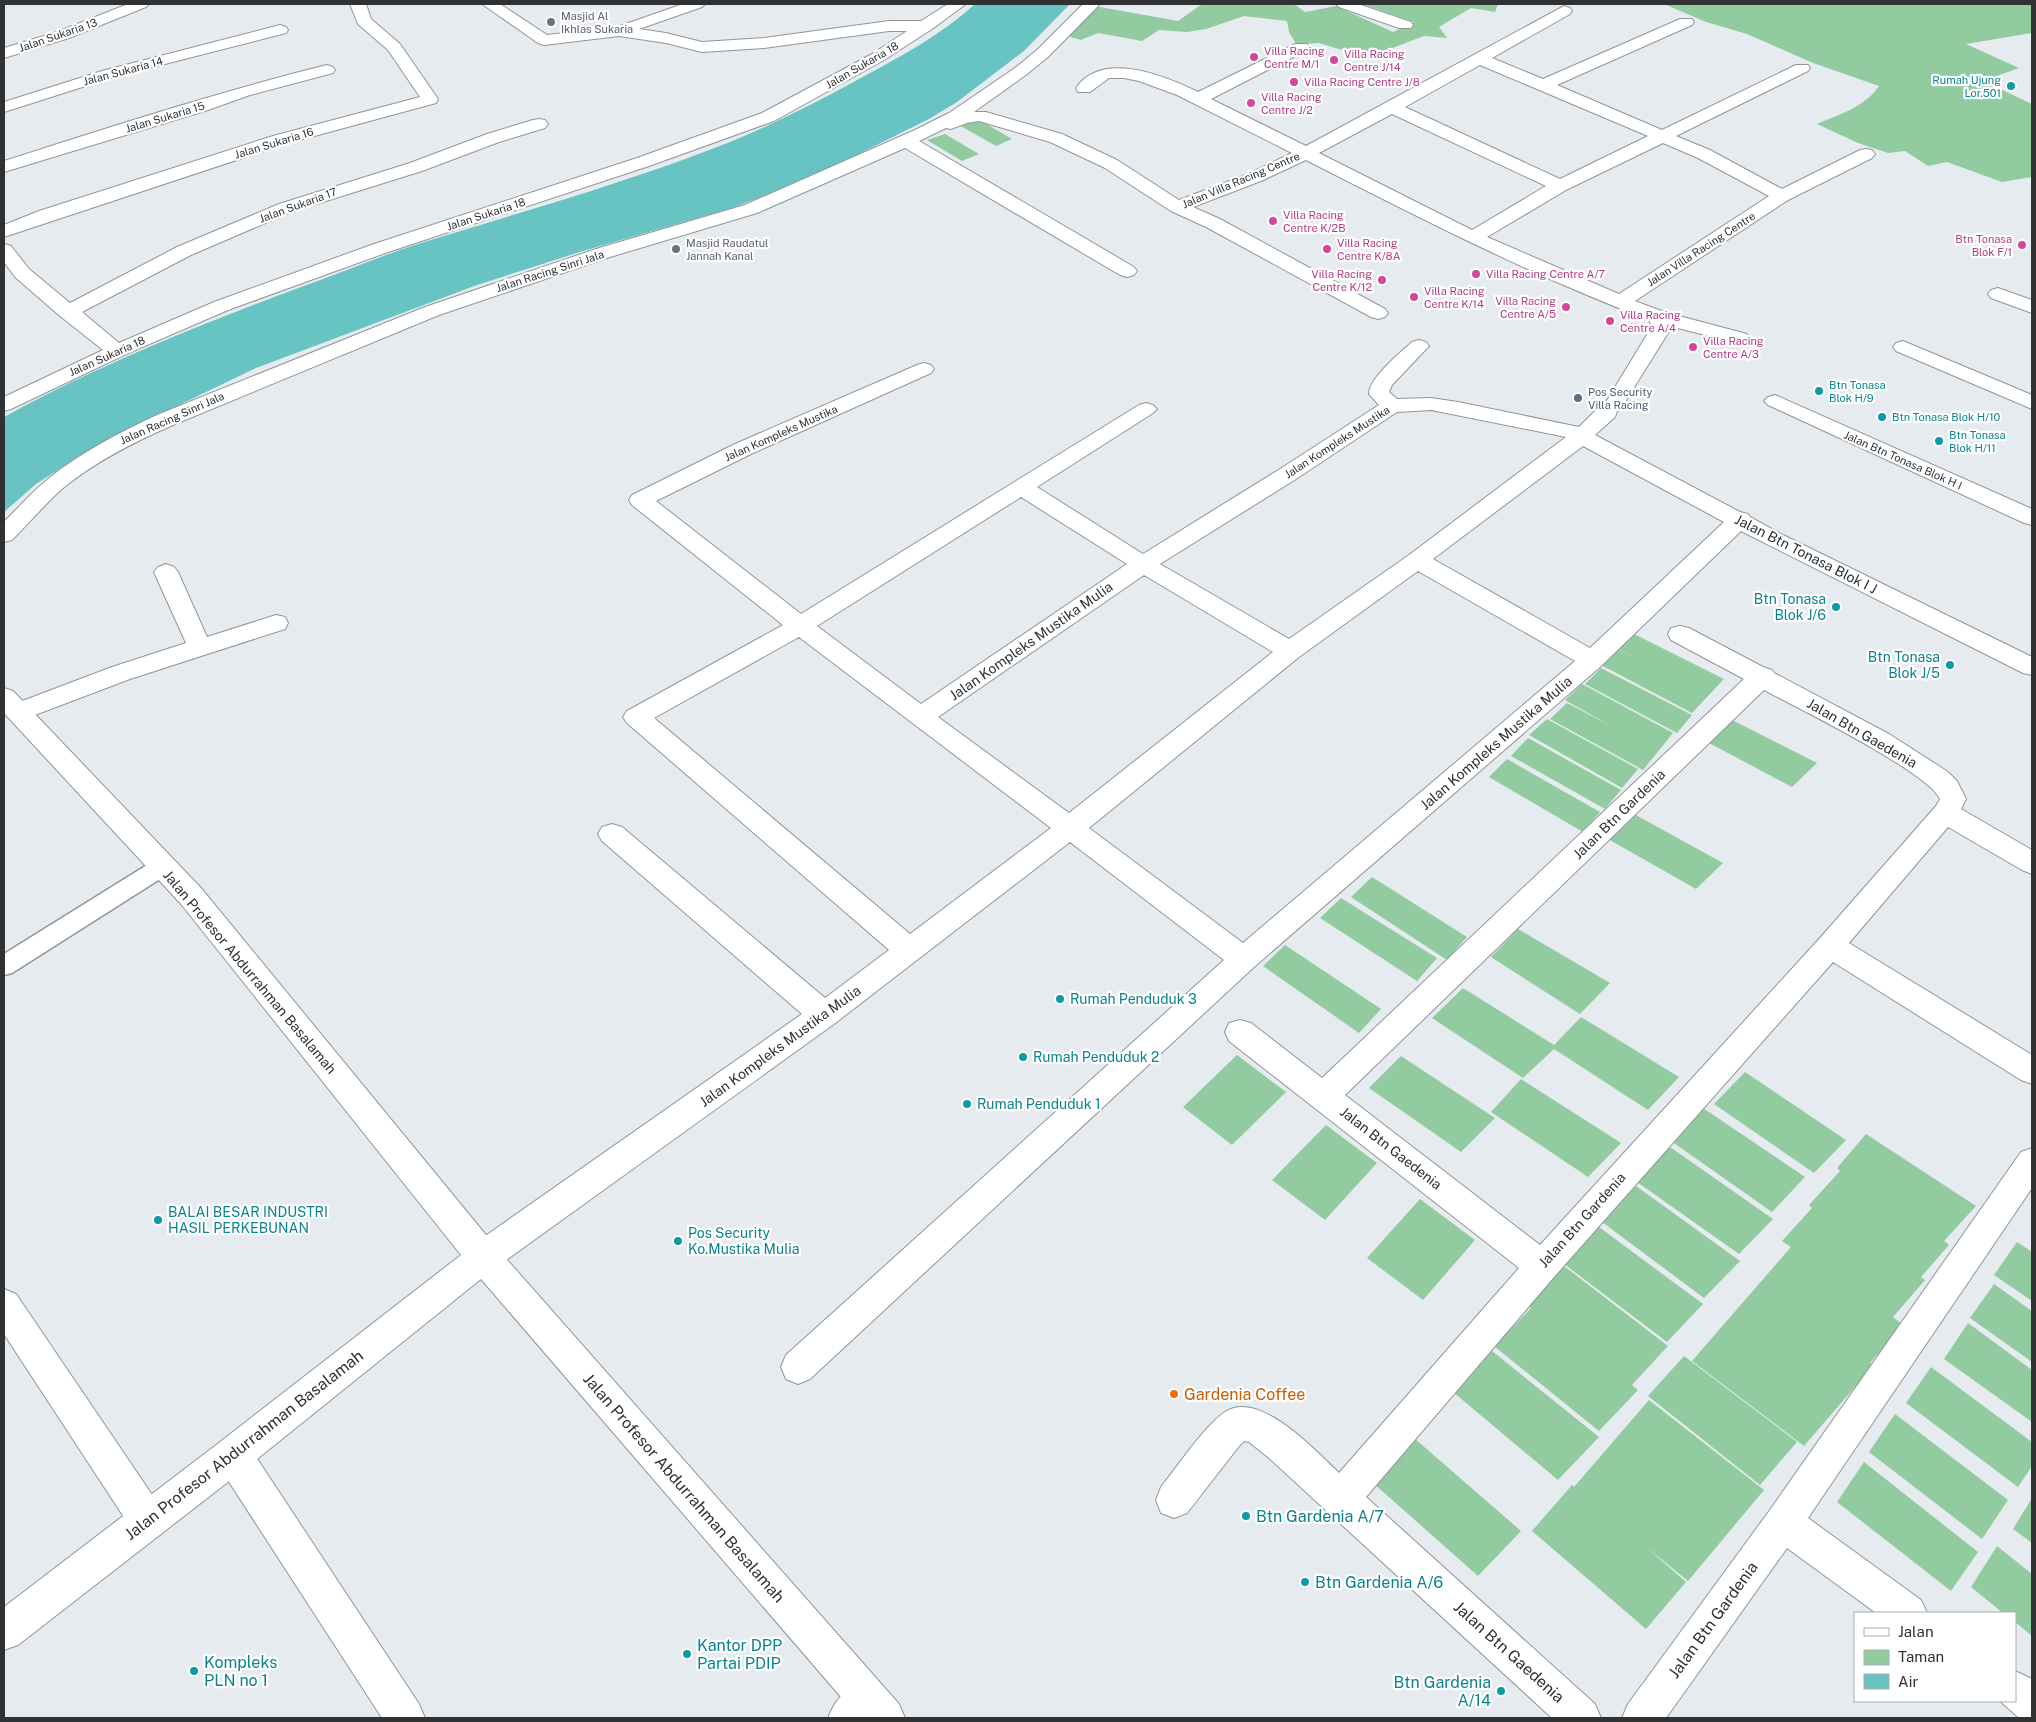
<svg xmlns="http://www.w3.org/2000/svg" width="2036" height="1722" font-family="'Public Sans',sans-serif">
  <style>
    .green { fill: #92cb9f }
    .water { fill: #67c4c3 }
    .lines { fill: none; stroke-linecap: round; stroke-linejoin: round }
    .lane-casing { stroke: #91959a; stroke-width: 3 }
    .street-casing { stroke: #91959a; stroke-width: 2 }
    .secondary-casing { stroke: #91959a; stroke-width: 2 }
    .lane { fill: #fff; fill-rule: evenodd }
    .street { fill: #fff; fill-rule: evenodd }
    .secondary { fill: #fff; fill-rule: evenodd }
    .worship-dot { fill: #6b7280; stroke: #fff; stroke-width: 2 }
    .hotel-dot { fill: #d1479c; stroke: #fff; stroke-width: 2 }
    .culture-dot { fill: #0f9aa8; stroke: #fff; stroke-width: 2 }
    .service-dot { fill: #5c6f8a; stroke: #fff; stroke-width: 2 }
    .food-dot { fill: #e8710a; stroke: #fff; stroke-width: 2 }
    .labels { text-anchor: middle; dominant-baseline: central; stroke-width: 4.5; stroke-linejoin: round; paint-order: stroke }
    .far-worship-label { font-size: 11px; fill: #5b616d; stroke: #fff; text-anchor: start }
    .far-street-label { font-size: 11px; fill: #2f3133; stroke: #fff }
    .far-hotel-label { font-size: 11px; fill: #b23c85; stroke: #fff; text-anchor: start }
    .far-culture-label { font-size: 11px; fill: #0d838f; stroke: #fff; text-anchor: start }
    .far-service-label { font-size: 11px; fill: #4e5e75; stroke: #fff; text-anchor: start }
    .street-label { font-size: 14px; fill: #2f3133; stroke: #fff }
    .culture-label { font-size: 14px; fill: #0d838f; stroke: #fff; text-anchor: start }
    .near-food-label { font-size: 16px; fill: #c56008; stroke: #fff; text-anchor: start }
    .near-street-label { font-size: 16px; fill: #2f3133; stroke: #fff }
    .near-culture-label { font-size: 16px; fill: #0d838f; stroke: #fff; text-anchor: start }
  </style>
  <rect width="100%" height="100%" fill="#e6ebf0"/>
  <path class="green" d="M1202,4h92l11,8 31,-6 57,26 21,-10 -51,-18h135l-3,8 -24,-4 -32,19 8,11 -23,-2 -42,16 -27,2 -36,-11 -23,1 -7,-12 -2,-11 -43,-5 -38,13 -19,3 -28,-2 -17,11 -44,-8 -17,7 -17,-5 25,-30 89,16z
    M1664,4h368v29l-66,11 53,24 -36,13 49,23v73l-30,5 -55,-20 -19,4 -23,-15 -17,2 -30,-10 -41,-19c22,-9 49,-18 62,-38l-66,-23 -66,-29 -41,-12z
    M978,119l34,20 -16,7 -37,-21z
    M945,134l34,20 -17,7 -35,-21z
    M1634,634l90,45 -32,34 -91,-48 16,-16 20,10 -19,-10z
    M1601,668l91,47 -15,18 -92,-49z
    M1582,684l91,49 -30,37 -93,-51 17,-16 42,22 -44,-25z
    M1547,719l91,50 -16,19 -93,-53z
    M1730,719l87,44 -25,24 -85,-45z
    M1528,738l93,52 -16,19 -94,-53z
    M1507,759l93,53 -17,20 -94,-55z
    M1634,814l89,49 -27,26 -88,-50z
    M1372,877l95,60 -20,23 -96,-63z
    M1341,898l96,60 -20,23 -97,-63z
    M1518,929l92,54 -30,31 -89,-57z
    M1285,945l96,64 -22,24 -96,-67z
    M1463,988l91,57 27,-28 98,60 -31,33 -94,-61 -31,29 -91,-60z
    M1237,1055l49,37 -54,53 -49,-38z
    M1401,1056l94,62 -34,34 -92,-64z
    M1745,1072l101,68 -32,33 -100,-69z
    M1521,1079l100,64 -33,34 -97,-65z
    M1703,1108l102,69 -33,35 -101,-71z
    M1326,1125l51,38 -52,57 -53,-40z
    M1866,1134l110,72 -32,35 5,4 -28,32 4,3 -32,37 10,8 -33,38 3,3 -69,80 -112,-85 99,-114 -9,-6 30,-33 -3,-3 31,-34 -3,-3z
    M1670,1147l103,72 -34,35 -102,-72z
    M1636,1186l104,75 -36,37 -102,-76z
    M1420,1199l55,41 -52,60 -56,-42z
    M1599,1227l104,77 -36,38 -103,-78z
    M2017,1242l15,10v49l-38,-26z
    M1564,1266l104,80 -36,39 6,5 -39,41 -105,-85 37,-38 -4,-4z
    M1994,1284l38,27v51l-62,-44z
    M1968,1323l64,47v52l-88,-63z
    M1492,1351l107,86 -41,43 -105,-88z
    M1684,1356l113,86 -37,43 -112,-89z
    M1931,1367l101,75v24l-14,21 -112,-84z
    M1649,1400l115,90 -76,91 -43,-35 41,36 -40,47 -114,-98 40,-46 2,2z
    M1895,1414l113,86 -26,39 -113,-87z
    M1414,1438l107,93 -43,45 -106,-94z
    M1864,1462l114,90 -27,39 -114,-89z
    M2032,1498v45l-19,-14z
    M1997,1546l35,28v62l-17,-14v-9h-12l-32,-26z"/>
  <path class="water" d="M975,4h95l-46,47 -67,51 -28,17 -127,63 -70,26 -149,43 -106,34 -221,83 -133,64 -40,22 -47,30 -32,28v-95c94,-52 196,-92 297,-130 40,-14 79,-31 120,-44 104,-32 208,-61 309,-101 44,-18 87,-40 129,-63 41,-22 82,-44 116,-75z"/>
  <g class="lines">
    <g class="lane-casing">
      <path id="lane" d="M163,857l8,3 3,6 -3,6 -159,101 -8,2v-21l151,-94z"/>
    </g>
    <g class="street-casing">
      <path id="street" d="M128,4h21l-3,3 -77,31 -65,20v-10l53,-16z
        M350,4h16l5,15 29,25 38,55 -2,4 -151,41 -281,93v-12l35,-14 234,-75 147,-39 -32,-47 -30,-26z
        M482,4h18l47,31 70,-8 66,-23h22l-3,3 -63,22 27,4 36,9 62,-4 125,-17h32l27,-17h18l-34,25 -48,31 -110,61 -125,45 -261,86 -160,58 -104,45 -113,54 -7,2v-14l99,-47 -43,-34 -45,-39 -11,-15v-18l7,2 18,23 41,34 107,-56 102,-43 131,-41 77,-29 46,-14 6,-1 6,1 3,4 -3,4 -46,14 -77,29 -131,41 -100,43 -109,57 37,31 95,-41 160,-58 263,-86 125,-45 110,-59 35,-23h-18l-125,17 -62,4 -36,-9 -47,-7 -75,9 -6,-2z
        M1083,4h17l-51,52 -22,18 -53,38h12l76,22 55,26 62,40 69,-26 44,-21 -115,-58 -38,-14 -15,-3h-15l-19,14h-12l-2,-4c26,-38 89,-12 122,4l97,-48h12l2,3 -2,3 -96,49 95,47 258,-140 6,2 2,3 -2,3 -78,44 51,21 137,-60h12l2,3 -2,3 -135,60 105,45 134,-65h12l2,3 -2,3 -132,65 34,14 72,39 78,-39 6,-1 6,1 3,4 -3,4 -84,42 -153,101 29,11 83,22 3,4 -3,4 -7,2 -70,-18 -2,7 -48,77 -3,1 -2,6 -20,18 145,77 8,2 2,3 31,17 251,123v18l-9,-2 -282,-142 -140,135 -347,301 -444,412 -12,5 -12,-5 -5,-12 5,-12 438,-395 -154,-118 -236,182 -339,244 -12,4 -12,-4 -5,-11 5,-11 331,-232 -200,-173 -4,-7 4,-7 10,-3 10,3 203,171 64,-48 -262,-227 -4,-6 4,-6 156,-86 -151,-120 -3,-5 3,-5 103,-51 182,-79 7,-2 7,2 3,4 -3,4 -180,81 -95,47 145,113 338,-209 7,-2 7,2 4,4 -4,4 -116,74 106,67 137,-85 99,-64 -10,-11c0,-16 31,-41 43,-52l7,-2 7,2 3,4 -37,39 -3,7 8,7 34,-1 27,4 121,25 20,-20h4l45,-74 3,-9 -2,-4c-118,-45 -231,-103 -343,-160l-45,21 -68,26 27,12 165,90 3,4 -3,4 -7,2 -7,-2 -165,-90 -35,-16 -66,-43 -55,-26 -71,-21 -12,2 -16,6 -5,-1 -27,13 215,126 3,4 -3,4 -7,2 -7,-2 -215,-127 -148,65 -147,44 -171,58 -266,110c-39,17 -77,36 -110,63 -18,16 -34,35 -51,52l-8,2v-20c14,-14 28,-30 44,-43 33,-27 71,-46 109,-64l268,-108 171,-58 149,-44 170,-75 34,-17 66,-45 22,-18zM1480,65l168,71 -88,43 -155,-72zM1392,114l154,72 -74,44 -153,-77zM1663,143l35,15 71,38 -150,98 -132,-57 79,-47zM1431,410l135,27 -157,118 -120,84 -129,-75 136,-85 101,-67zM1583,446l141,76 -134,126 -157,-89zM1021,497l106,67 -206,140 -104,-78zM1418,571l157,90 -332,282 -154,-115 210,-171zM1144,575l129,77 -204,161 -131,-96zM799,637l252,191 -141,106 -256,-216z
        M1336,4h22l53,18 2,3 -2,3h-12l-60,-21z
        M280,25l6,2 2,3 -2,3 -172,44 -110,35v-10l98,-31z
        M327,65l6,2 2,3 -2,3 -83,22 -42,15 -204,62v-11c107,-34 214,-69 323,-96z
        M1998,288l34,12v13l-41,-15 -3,-4 3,-4z
        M1903,341l129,54v14l-136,-58 -3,-4 3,-4z
        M1775,395l257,114v16l-8,-2 -256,-118 -4,-4 4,-4z
        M166,564l8,3 4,5 29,65 69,-22 9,2 3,6 -3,6 -155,50 -103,39 -9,3 -9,-3 -4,-6 4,-6 103,-39 74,-24 -32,-71 4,-5z
        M1680,626l9,2 74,39 9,3 2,3 115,61 59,38 9,9 9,18 -5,10 71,41v24l-10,-4 -74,-43 -99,116 183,112v29l-11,-4 -188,-118 -279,315 -188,220 229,207 6,14h-49l-283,-260 -20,-16 -5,-1 -4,4 -53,68 -13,5 -13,-5 -5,-13 5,-13c17,-21 44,-62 64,-75 34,-23 91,39 114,61l180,-205 -290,-227 -4,-9 4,-9 11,-3 11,3 71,55 422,-399 -73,-39 -3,-6 3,-6zM1764,690c32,17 164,82 176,109l-4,7 -116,132 -280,307 -195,-150z
        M2032,1148v40l-224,330 113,82 6,13h-51l-89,-65 -121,170h-44l6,-14 142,-194 251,-358z
        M4,1289l12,5 145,214 5,13 -5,13 -13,5 -13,-5 -131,-200z
        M233,1437l13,5 173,262 6,14h-43l-162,-250 -5,-13 5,-13z
        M2015,1671l17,8v39l-14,-1 -18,-16h15z
        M867,1678l14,6 6,14 -6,14 -6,6h-47c7,-19 20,-32 39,-40z"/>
    </g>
    <g class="secondary-casing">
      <path id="secondary" d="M4,688l9,3 188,197 294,358 404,458 6,14h-46l-378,-439 -235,189 -228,177 -14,5v-43l216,-165 241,-187 -280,-351 -177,-191z"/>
    </g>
    <use href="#lane" class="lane"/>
    <use href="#street" class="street"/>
    <use href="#secondary" class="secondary"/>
  </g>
  <g class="worship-dot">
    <circle cx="551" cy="22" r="5"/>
    <circle cx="676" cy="249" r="5"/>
  </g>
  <g class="hotel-dot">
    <circle cx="1254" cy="57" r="5"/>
    <circle cx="1334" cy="60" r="5"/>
    <circle cx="1294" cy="82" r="5"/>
    <circle cx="1251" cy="103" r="5"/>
    <circle cx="1273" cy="221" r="5"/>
    <circle cx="2022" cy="245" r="5"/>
    <circle cx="1327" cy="249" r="5"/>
    <circle cx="1476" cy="274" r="5"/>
    <circle cx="1382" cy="280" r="5"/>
    <circle cx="1414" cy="297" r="5"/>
    <circle cx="1566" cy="307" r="5"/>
    <circle cx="1610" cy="321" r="5"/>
    <circle cx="1693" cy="347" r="5"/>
  </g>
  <g class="culture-dot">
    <circle cx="2011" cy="86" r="5"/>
    <circle cx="1819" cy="391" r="5"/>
    <circle cx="1882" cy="417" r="5"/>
    <circle cx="1939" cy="441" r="5"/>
    <circle cx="1836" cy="607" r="5"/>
    <circle cx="1950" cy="665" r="5"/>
    <circle cx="1060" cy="999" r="5"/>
    <circle cx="1023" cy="1057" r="5"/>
    <circle cx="967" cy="1104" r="5"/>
    <circle cx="158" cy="1220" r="5"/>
    <circle cx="678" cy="1241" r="5"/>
    <circle cx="1246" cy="1516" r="5"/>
    <circle cx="1305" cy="1582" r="5"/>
    <circle cx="687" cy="1654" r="5"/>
    <circle cx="194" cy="1671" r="5"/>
    <circle cx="1501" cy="1691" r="5"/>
  </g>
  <circle class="service-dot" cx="1578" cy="398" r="5"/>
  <circle class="food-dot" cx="1174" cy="1394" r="5"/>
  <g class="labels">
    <g class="far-worship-label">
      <text x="561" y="16">Masjid Al<tspan x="561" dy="13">Ikhlas Sukaria</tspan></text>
      <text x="686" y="243">Masjid Raudatul<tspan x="686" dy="13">Jannah Kanal</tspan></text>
    </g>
    <g class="far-street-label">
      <text transform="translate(58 35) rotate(-19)">Jalan Sukaria 13</text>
      <text transform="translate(862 65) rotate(-30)">Jalan Sukaria 18</text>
      <text transform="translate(123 71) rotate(-15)">Jalan Sukaria 14</text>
      <text transform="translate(165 117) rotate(-17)">Jalan Sukaria 15</text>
      <text transform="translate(274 143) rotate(-17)">Jalan Sukaria 16</text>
      <text transform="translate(1241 180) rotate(-23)">Jalan Villa Racing Centre</text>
      <text transform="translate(298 205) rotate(-20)">Jalan Sukaria 17</text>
      <text transform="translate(486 214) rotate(-18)">Jalan Sukaria 18</text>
      <text transform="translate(1701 249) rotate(-33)">Jalan Villa Racing Centre</text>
      <text transform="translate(550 271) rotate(-18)">Jalan Racing Sinri Jala</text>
      <text transform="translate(107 356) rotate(-24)">Jalan Sukaria 18</text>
      <text transform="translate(172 418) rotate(-24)">Jalan Racing Sinri Jala</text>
      <text transform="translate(781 433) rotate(-24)">Jalan Kompleks Mustika</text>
      <text transform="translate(1337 442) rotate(-33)">Jalan Kompleks Mustika</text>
      <text transform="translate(1903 460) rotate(24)">Jalan Btn Tonasa Blok H I</text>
    </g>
    <g class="far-hotel-label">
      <text x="1264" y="51">Villa Racing<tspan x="1264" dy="13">Centre M/1</tspan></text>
      <text x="1344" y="54">Villa Racing<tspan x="1344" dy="13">Centre J/14</tspan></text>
      <text x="1304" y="82">Villa Racing Centre J/8</text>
      <text x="1261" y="97">Villa Racing<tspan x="1261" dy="13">Centre J/2</tspan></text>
      <text x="1283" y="215">Villa Racing<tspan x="1283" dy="13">Centre K/2B</tspan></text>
      <text x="2012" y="239" text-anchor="end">Btn Tonasa<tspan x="2012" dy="13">Blok F/1</tspan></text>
      <text x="1337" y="243">Villa Racing<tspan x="1337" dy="13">Centre K/8A</tspan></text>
      <text x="1372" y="274" text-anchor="end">Villa Racing<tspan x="1372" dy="13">Centre K/12</tspan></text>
      <text x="1486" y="274">Villa Racing Centre A/7</text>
      <text x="1424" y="291">Villa Racing<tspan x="1424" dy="13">Centre K/14</tspan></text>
      <text x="1556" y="301" text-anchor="end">Villa Racing<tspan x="1556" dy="13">Centre A/5</tspan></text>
      <text x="1620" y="315">Villa Racing<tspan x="1620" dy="13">Centre A/4</tspan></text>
      <text x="1703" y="341">Villa Racing<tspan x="1703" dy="13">Centre A/3</tspan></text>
    </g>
    <g class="far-culture-label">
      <text x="2001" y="80" text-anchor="end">Rumah Ujung<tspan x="2001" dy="13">Lor.501</tspan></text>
      <text x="1829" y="385">Btn Tonasa<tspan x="1829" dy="13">Blok H/9</tspan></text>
      <text x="1892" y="417">Btn Tonasa Blok H/10</text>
      <text x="1949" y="435">Btn Tonasa<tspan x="1949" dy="13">Blok H/11</tspan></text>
    </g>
    <g class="far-service-label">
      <text x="1588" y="392">Pos Security<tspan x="1588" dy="13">Villa Racing</tspan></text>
    </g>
    <g class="street-label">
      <text transform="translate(1806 554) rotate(27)">Jalan Btn Tonasa Blok I J</text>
      <text transform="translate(1031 641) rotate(-35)">Jalan Kompleks Mustika Mulia</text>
      <text transform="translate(1862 733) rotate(30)">Jalan Btn Gaedenia</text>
      <text transform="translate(1496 743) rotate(-41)">Jalan Kompleks Mustika Mulia</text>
      <text transform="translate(1619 814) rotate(-44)">Jalan Btn Gardenia</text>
      <text transform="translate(250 972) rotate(50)">Jalan Profesor Abdurrahman Basalamah</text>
      <text transform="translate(780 1046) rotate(-36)">Jalan Kompleks Mustika Mulia</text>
      <text transform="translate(1391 1148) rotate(38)">Jalan Btn Gaedenia</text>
      <text transform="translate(1582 1220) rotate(-48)">Jalan Btn Gardenia</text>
    </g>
    <g class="culture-label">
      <text x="1826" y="599" text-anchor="end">Btn Tonasa<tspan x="1826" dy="16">Blok J/6</tspan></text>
      <text x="1940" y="657" text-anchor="end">Btn Tonasa<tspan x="1940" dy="16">Blok J/5</tspan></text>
      <text x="1070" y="999">Rumah Penduduk 3</text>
      <text x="1033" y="1057">Rumah Penduduk 2</text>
      <text x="977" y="1104">Rumah Penduduk 1</text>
      <text x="168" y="1212">BALAI BESAR INDUSTRI<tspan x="168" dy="16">HASIL PERKEBUNAN</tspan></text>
      <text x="688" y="1233">Pos Security<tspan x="688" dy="16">Ko.Mustika Mulia</tspan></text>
    </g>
    <g class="near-food-label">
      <text x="1184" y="1394">Gardenia Coffee</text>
    </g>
    <g class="near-street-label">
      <text transform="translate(244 1445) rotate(-38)">Jalan Profesor Abdurrahman Basalamah</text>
      <text transform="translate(684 1488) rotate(49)">Jalan Profesor Abdurrahman Basalamah</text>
      <text transform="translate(1713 1620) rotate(-54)">Jalan Btn Gardenia</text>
      <text transform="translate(1509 1652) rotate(42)">Jalan Btn Gaedenia</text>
    </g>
    <g class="near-culture-label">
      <text x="1256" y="1516">Btn Gardenia A/7</text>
      <text x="1315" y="1582">Btn Gardenia A/6</text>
      <text x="697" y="1645">Kantor DPP<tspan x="697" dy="18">Partai PDIP</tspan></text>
      <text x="204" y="1662">Kompleks<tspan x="204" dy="18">PLN no 1</tspan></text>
      <text x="1491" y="1682" text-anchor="end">Btn Gardenia<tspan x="1491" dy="18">A/14</tspan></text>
    </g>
  </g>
  <rect width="2036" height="1722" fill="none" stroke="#2f3133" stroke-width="10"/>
  <rect x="1854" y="1612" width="162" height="90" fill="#ffffff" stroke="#acadad"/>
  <rect x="1864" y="1628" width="25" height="8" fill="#ffffff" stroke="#acadad"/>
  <text x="1898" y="1637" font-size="15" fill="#2f3133">Jalan</text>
  <rect x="1864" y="1650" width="25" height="15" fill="#92cb9f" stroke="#acadad"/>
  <text x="1898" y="1662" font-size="15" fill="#2f3133">Taman</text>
  <rect x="1864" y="1674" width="25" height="15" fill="#67c4c3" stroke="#acadad"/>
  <text x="1898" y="1687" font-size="15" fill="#2f3133">Air</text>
</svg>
